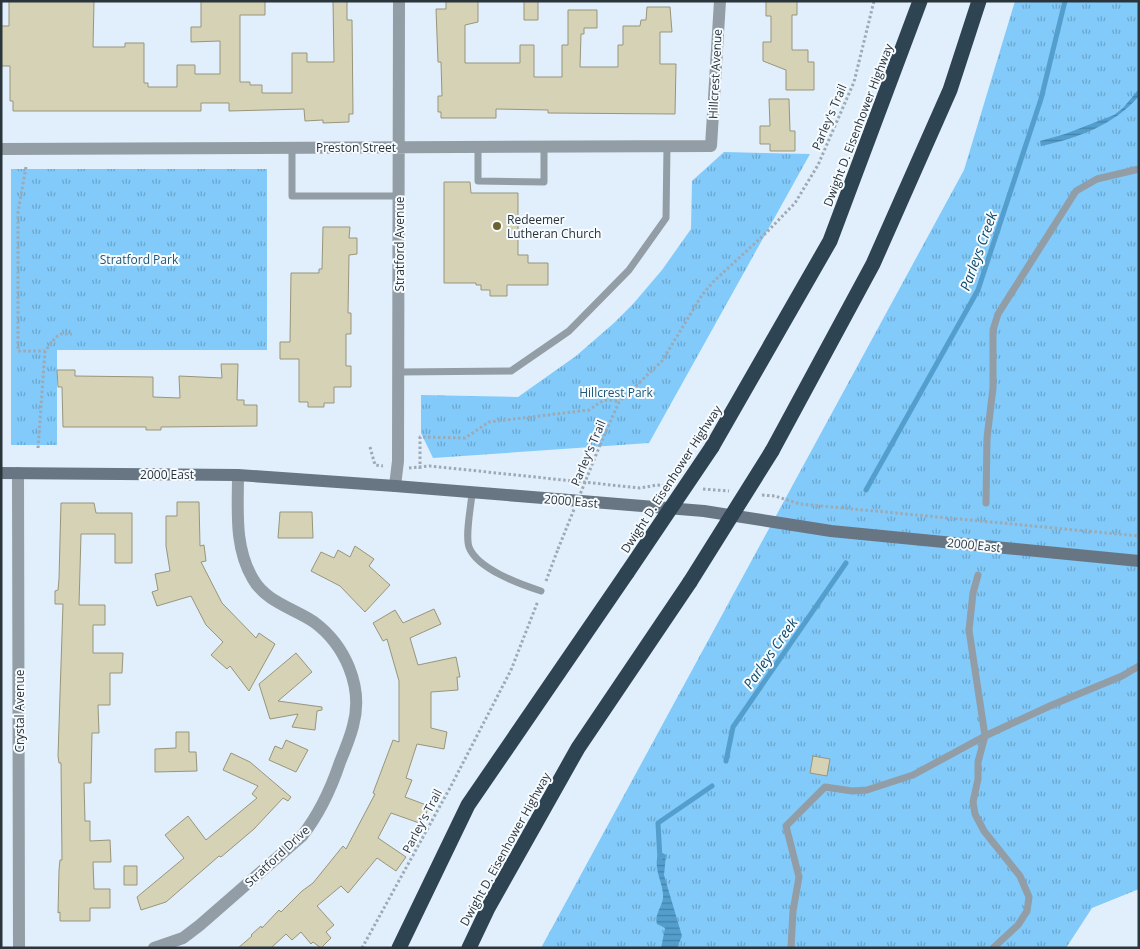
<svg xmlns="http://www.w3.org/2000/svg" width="1140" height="949" font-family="'Open Sans',sans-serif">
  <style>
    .grass { fill: url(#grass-tufts) }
    .water { fill: url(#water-rules) }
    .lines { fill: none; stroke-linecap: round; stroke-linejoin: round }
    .stream { stroke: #539ecd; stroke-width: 5 }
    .building { fill: #d6d2b6; stroke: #99957b }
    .path { stroke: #9daab4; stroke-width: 3; stroke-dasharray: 2.5 2.5; stroke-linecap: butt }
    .lane { stroke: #929da5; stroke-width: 7 }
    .street { stroke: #929da5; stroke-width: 12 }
    .secondary { stroke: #677682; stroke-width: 12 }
    .highway { stroke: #2e4453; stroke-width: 15 }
    .path-bridge { stroke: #9daab4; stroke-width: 3; stroke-dasharray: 2.5 2.5; stroke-linecap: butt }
    .highway-bridge { stroke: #2e4453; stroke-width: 15 }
    .poi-dot { fill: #6b622f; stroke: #f6fbff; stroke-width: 2 }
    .labels { text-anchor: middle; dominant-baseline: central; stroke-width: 4; stroke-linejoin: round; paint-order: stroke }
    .street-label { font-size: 12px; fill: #2a343b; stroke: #f6fbff }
    .poi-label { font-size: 12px; fill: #2a343b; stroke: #f6fbff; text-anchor: start }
    .park-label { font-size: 12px; fill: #1c5575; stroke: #f6fbff }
    .water-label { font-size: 14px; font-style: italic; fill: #0f4a6b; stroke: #f6fbff }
  </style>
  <defs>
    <pattern id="grass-tufts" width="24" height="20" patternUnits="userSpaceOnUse" patternTransform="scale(1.25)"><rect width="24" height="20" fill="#81cafa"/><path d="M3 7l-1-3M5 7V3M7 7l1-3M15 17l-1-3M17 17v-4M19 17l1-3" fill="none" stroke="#6aa5cc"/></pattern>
    <pattern id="water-rules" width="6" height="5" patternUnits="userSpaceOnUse" patternTransform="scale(1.25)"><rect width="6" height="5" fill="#539ecd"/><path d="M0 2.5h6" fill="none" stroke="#4582a8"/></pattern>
  </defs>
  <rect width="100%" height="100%" fill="#e0effb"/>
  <path class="grass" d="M1015,1h124v888l-47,19 -26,40h-525l423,-778z
    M724,152l86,2 -161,289 -216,15 -12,-25v-38l97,2 58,-41 38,-33 19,-19 29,-34 29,-41 1,-48z
    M11,169h256v181h-210v95h-46z"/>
  <path class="water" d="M1139,89v7c-25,29 -61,42 -98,50l-1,-5 25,-7 49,-19 9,-7z
    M662,853l4,2 -2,20 18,61 -5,12h-16l4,-20 -8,-4c-3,-9 5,-17 6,-26 1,-15 -10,-27 -5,-43z"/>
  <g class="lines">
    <path class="stream" d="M866,490l112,-200 63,-191 24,-98
      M726,761l7,-34 113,-164
      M660,860l-2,-37 54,-37"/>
  </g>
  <path class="building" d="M9,1h85l-1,46h32v-4h19v40h4v4h29v-22h18v9h25v-33l-29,1v-15h10v-26h64v14h-25v67h10v3h12v8h30v-40h15v9h27l-1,-61h14v19h5l1,94h-4v8l-26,1v-3l-18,1 -1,-12 -75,2v-8h-28v8h-188v-10h-3v-35h-9v-40h8z
    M446,1h32v21l-13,3v38h55v-18h14v32h28v-32h6v-35h29v18h-13v6h-3l-1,33h38v-22h5v-19h17l1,-6h5l1,-13h23l2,25h-12v32h16l-1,50 -127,-1v-3l-52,-1v9h-55v-6h-3v-16h4l-1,-34h-3l-2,-53h10z
    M524,1h14v19h-14z
    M766,1h31v14h-5v35h16v12h6v28h-28v-20l-23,-9v-19h8v-26h-5z
    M769,99h20l1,32h5v20h-25v-7h-10v-18h10z
    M444,182h26l1,11h47v62h10v8h20v22h-41v11h-17v-6h-9v-5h-5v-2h-32z
    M323,227h27l-1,11h8v16l-8,1 -1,58h3v21h-5v32h5v21h-17v16h-10v4h-16v-5h-9v-43h-19v-17h10l1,-69h28v-4h3z
    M221,364h17l-1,36h7v5h13v21l-96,1v3h-15v-3h-83l-1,-40h-4l-1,-17h18v6l78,1v20l27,1 -1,-22 43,2z
    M177,502h22l1,44 4,-1 2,16 -5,1 21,41 34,35 3,-5 16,11 -26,47 -19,-25 -3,3 -16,-14 12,-13 -17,-17 -15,-29 -34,10 -5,-14 6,-2 -3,-16 15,-3 -4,-25v-30h11z
    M61,503h33l2,10h36v50h-17v-29h-34l-2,71h26v20h-12v28h30l-1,20h-12v32h-12l1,28h-7l-1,50h-7l1,38h5v20l20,-1 1,22h-18l1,27h16v19h-20v13h-30v-9l-2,1 1,-43 1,-10h2l-1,-97h-2l-1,-7 5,-152h-8v-13l3,-1 1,-11z
    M280,512h32l1,26h-35z
    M355,546l19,13 -5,7 21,19 -25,27 -25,-26 -29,-15 10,-19 13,6 4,-8 12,7z
    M434,609l7,15 -31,14 8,27 38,-8 4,20h-3l1,13 -27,2v36l16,4 -3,17 -27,-5 -11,34 6,2 -7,17 24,9 -7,18 -31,-11 -13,25 28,19 -10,14 -19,-13 -29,35 -7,-7 -24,20 17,19 -8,7 5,6 -10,10 -8,-6 -2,2 -10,-12 -9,8 -6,-6 -15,14h-33l14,-12 -1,-1 10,-9 1,2 17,-18 2,2 21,-21 11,-8 30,-37 3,3 29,-55 -2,-1 20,-53 6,2v-61l-12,-42 -4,2 -10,-18 22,-13 8,13z
    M296,653l16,19 -34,29 44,6v3l-5,1 -2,19 -23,-3 6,-13 -28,5 -11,-35z
    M176,732h13v20h7l1,19 -42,1v-23l21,-1z
    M286,740l22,10 -12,22 -27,-12 6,-14 7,3z
    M231,753l19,9 41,35 -3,4 -5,-3 -29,31 -33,28 -2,-1 -8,7 -45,39 -25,8 -4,-13 47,-39 -19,-23 23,-19 18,24 51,-42 -5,-4 6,-8 -35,-16z
    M813,756l17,3 -3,17 -17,-3z
    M124,866h13v19h-13z"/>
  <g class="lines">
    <path class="path" d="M26,167l-8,45v139h27
      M600,445l19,-43 43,-41 40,-66 12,-14 52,-48 29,-30 23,-38 36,-83 20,-81
      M370,447l5,18 8,1
      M38,448l7,-97 11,-14 5,-3h11
      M409,468l21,-2 210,22 17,-3 12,1
      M420,469v-32l45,1 24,-16 100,-12c12,-8 15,-13 30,-8
      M703,489l26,2
      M762,495l13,1 25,8 339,32
      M546,581l12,-32
      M362,948l89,-162 60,-116 27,-69"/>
    <path class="lane" d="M478,147v34l66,1v-35
      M292,148v48h107
      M399,372l112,-1 58,-40 60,-61 37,-52 1,-72
      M472,493c-1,14 -7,42 -3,54 8,22 53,38 72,44
      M986,503l1,-65 6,-50v-58l5,-16 78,-123 21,-12 42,-10
      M978,575l-5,18 -4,37 16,106 -7,26v17l-5,23 2,12 9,17 36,45 9,21 -2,14 -9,14 -25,23
      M791,948l2,-37 6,-34 -13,-51 39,-39 27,4 15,-1 46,-15 72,-39 67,-31 70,-29 17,-10"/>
    <path class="street" d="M1,149l710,-3 9,-145
      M18,473l1,475
      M395,486l3,-25 1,-460
      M154,948l29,-10 17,-13 102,-89c18,-23 29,-47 38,-74 5,-12 10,-24 13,-36 11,-39 -8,-81 -39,-104 -21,-14 -48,-20 -61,-43 -19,-32 -15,-69 -15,-104"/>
    <path class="secondary" d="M1,473l237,2 157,11 309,25 127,20 308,30"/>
    <path class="highway" d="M712,447l118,-206 90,-240
      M772,451l101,-187 77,-174 29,-89
      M399,948l69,-143 159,-232
      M469,948l19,-40 90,-160 112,-166"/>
    <path class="path-bridge" d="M558,549l42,-104"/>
    <path class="highway-bridge" d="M627,573l85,-126
      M690,582l82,-131"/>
  </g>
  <circle class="poi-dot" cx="497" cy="226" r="5"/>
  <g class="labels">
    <g class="street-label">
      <text transform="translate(715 74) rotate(-87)">Hillcrest Avenue</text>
      <text transform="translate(829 117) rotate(-67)">Parley's Trail</text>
      <text transform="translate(858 125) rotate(-69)">Dwight D. Eisenhower Highway</text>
      <text x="356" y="147">Preston Street</text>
      <text transform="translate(399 244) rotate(-90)">Stratford Avenue</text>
      <text transform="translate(588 453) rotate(-67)">Parley's Trail</text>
      <text x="167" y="474">2000 East</text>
      <text transform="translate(671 479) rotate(-57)">Dwight D. Eisenhower Highway</text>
      <text transform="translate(571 501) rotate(5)">2000 East</text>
      <text transform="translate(974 545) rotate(6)">2000 East</text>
      <text transform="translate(19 711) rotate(-90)">Crystal Avenue</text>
      <text transform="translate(422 821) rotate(-62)">Parley's Trail</text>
      <text transform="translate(505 849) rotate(-61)">Dwight D. Eisenhower Highway</text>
      <text transform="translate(277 856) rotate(-43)">Stratford Drive</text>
    </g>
    <g class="poi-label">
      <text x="507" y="219">Redeemer<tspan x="507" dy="14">Lutheran Church</tspan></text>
    </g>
    <g class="park-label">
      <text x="139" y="259">Stratford Park</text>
      <text x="616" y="392">Hillcrest Park</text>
    </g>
    <g class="water-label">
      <text transform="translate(978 251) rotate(-70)">Parleys Creek</text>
      <text transform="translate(770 653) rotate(-55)">Parleys Creek</text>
    </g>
  </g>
  <rect width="1140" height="949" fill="none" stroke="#2a343b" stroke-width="5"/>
</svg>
